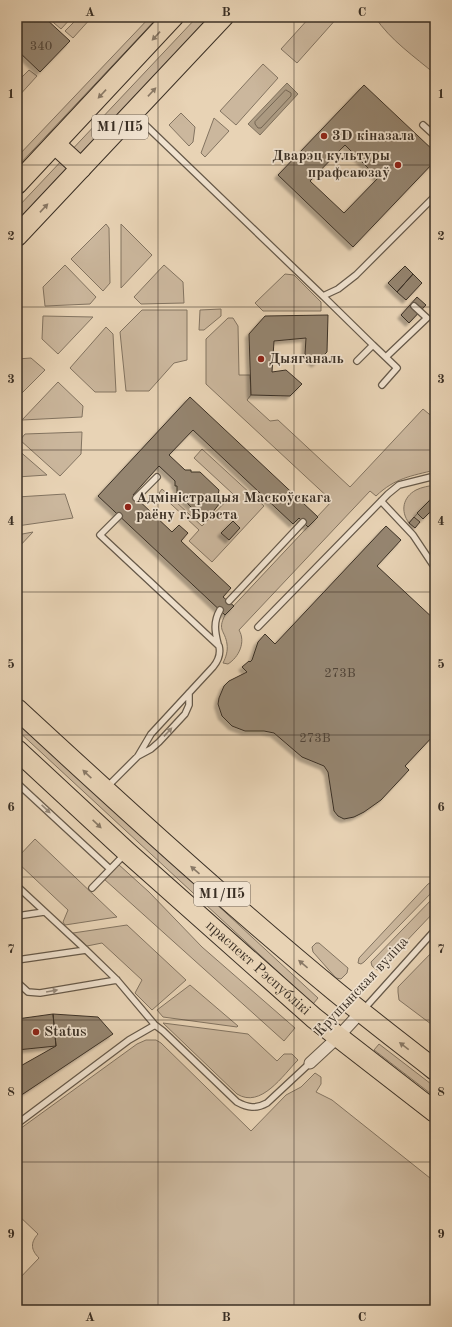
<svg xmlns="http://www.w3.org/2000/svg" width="452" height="1327" font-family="'Old Standard TT',serif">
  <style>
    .green { fill: #cbb79d; stroke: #837461 }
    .water { fill: #ad9c84; stroke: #7f715e }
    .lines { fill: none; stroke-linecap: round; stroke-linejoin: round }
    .shore { stroke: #746654; stroke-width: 1 }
    .building { fill: #958570; stroke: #3b3025; fill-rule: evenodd; filter: url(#shadow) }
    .lane-casing { stroke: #665949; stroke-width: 8 }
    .street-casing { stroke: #665949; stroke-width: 13 }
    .highway-casing { stroke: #3b3025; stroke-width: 22 }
    .lane { stroke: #f0e2cf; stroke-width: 5.5 }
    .street { stroke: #f0e2cf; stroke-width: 11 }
    .highway { stroke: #e8d3b5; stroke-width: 20 }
    .oneway { fill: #897966 }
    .oneway2 { fill: #96897a }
    .grid { fill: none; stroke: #3b3025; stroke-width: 1; stroke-opacity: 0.55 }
    .poi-dot { fill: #8f2418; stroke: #f0e2cf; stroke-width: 1.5 }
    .labels { text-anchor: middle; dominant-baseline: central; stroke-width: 3.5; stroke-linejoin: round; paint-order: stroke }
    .number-label { font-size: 13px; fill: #524538 }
    .shield { fill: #f0e2cf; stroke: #716558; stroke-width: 1 }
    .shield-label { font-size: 14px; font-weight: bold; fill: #3b3025 }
    .poi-label { font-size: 15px; font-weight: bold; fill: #3b3025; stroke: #f0e2cf; text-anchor: start }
    .street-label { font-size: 15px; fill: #3b3025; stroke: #f0e2cf }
    .neatline { fill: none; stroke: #3b3025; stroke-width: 1.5 }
    .grid-label { font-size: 13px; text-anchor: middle; font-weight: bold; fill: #3b3025 }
  </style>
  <defs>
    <filter id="shadow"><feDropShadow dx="-3.5" dy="3.5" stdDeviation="1" flood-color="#0004"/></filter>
  </defs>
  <rect width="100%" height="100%" fill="#e8d3b5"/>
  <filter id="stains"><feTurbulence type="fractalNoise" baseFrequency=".005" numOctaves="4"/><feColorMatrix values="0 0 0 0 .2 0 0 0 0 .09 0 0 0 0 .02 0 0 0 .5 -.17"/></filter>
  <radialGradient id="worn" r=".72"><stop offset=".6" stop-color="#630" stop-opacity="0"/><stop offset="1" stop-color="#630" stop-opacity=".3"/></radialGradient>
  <path class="green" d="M47,17h25l-11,12z
    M79,17h13l-19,21 -8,-7z
    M150,17h8l-141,150v-10z
    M197,17h12l-192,204v-13z
    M310,17h28l-41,46 -16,-14z
    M375,17h60v57c-20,-17 -45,-34 -60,-57z
    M263,64l15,14 -42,47 -16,-14z
    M29,70l8,6 -20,22v-16z
    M181,113l14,14 -2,15 -4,4 -20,-21z
    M214,118l15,13 -24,26 -4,-4z
    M106,224l3,4 1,55 -7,8 -32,-32z
    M121,224l31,31 -31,33z
    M65,265l31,32 -6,7 -45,2 -2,-19z
    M164,265l19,17 1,21 -43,1 -7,-7z
    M285,274l9,1 27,27v9h-58l-8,-8z
    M221,309v7l-17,14h-5l1,-20z
    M142,310h45v50l-13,3 -25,28h-23l-6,-59z
    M43,316l50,1 -35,37 -16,-15z
    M228,318h5l5,8 1,49h11l1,20 -4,5 23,21 8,-1 72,67 73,-78 12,10v51c-24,6 -40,8 -59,26l-6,-5 -131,139c7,12 0,27 -11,34l-5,-1c3,-6 5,-12 4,-19 -2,-14 -10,-13 -2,-29l107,-114 -126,-117v-45z
    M106,327l7,7 3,58h-21l-25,-24z
    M31,358l14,12 -28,28v-39z
    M58,382l25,24 -1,11 -60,3z
    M82,432l-1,22 -21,22 -40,-36 5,-6z
    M17,449l30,26 -30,2z
    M202,449l62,57 -52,56 -23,-21 10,-11 -40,-37 3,-4 40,37 31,-32 -39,-36z
    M435,485v9l-26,29c-9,-12 -6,-26 7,-33 6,-3 13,-4 19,-5z
    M65,494l8,24 -56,8v-29z
    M33,532l-16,17v-14z
    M17,720l301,278 -5,6 -296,-274z
    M35,839l82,78 -52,8 -2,-3 5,-12 -51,-48v-4z
    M118,864l31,28 53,55 93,81 -11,13 -180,-162z
    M432,882l3,2v5l-71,73 -3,2 -3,-1 1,-5 69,-74z
    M435,896v15l-55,58 -3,1 -5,-4 -1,-4z
    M127,925l59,55 -34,30 -17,-17 7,-13 -40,-37 -15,3 -14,-13z
    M316,943h3l29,25 -1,5 -6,6 -5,-1 -23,-26 -1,-5z
    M435,949v78l-36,-27 -1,-8v-5z
    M190,985l48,41 -1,1 -74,-10 -6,-7z
    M163,1023l85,11 29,27 7,-7h8l6,6c-15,15 -37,49 -61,34z
    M146,1040h10l5,3 90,88 35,-36 15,-8 14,-14 6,4v7l-5,8 16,8 103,82v128h-418v-29l22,-23c-8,-8 -9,-15 -1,-24l-21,-20v-83l120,-87z
    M379,1044l56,43v10l-61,-47z"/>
  <path class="water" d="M287,83l11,11 -38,41 -12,-11z"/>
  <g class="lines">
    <path class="shore" d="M286,90l5,3v3l-30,32h-3l-3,-4v-2z"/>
  </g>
  <path class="building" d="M17,17h27l26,24 -30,31 -23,-22z
    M364,85l71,67v9l-82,86 -75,-72zM345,145l33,33 -34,35 -34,-32z
    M405,266l8,8 -16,18 -9,-9z
    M413,274l9,9 -16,17 -9,-8z
    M417,297l9,8 -17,18 -8,-8z
    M328,315l-1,37 -12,12 -10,-10 1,-16 -32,3 -2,31 14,-2 16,14 -12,12 -39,-1 -2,-61 16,-18z
    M190,397l128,120 -10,10 -9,-9 -6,6 -100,-94 -24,25 16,15h6v2h9l19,18 -1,5 2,1v7l-8,10 -8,1v-2l-7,1 -20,-20v-7h-2v-5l-16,-15 -26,29 39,37 7,-7 9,8 -7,8 50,47 -8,9 11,9 -9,9 -127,-119z
    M430,500l5,5v2l-12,12 -6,-6z
    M414,517l6,5 -5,6 -6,-5z
    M233,521l7,7 -11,12 -8,-7z
    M386,526l15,14 -24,26 58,54v114l-30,32 4,4 -28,30 -17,12 -10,5 -10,2 -6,-3 -4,-5 -6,-39 -4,-6 -22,-9 -28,-24 -10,-2h-19l-13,-5 -10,-10 -4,-12 1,-6 5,-12 5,-5 18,-9 -5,-5 7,-6 1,1 2,-2 6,-18 7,-8 10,10z
    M53,1014l3,32 -39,4v-31z
    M53,1014l45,3 15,17 -96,64v-30l39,-22z"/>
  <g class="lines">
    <g class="lane-casing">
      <path id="lane" d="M136,116l187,180 15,-7 18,-14 79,-79
        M423,125l12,11
        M323,296l50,49 -16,16
        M373,345l24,23 -15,17
        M386,357l41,-39 -13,-12
        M136,498l21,-21
        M381,501l32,34 22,33
        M229,601l74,-79
        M258,627l130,-133 11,-9 36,-9
        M218,644c-3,-12 -5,-22 2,-34
        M138,756l13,-7 8,-7 26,-28 4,-9v-12
        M17,783l93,86
        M107,787l31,-31 13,-22 62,-67c5,-6 8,-13 6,-21l-119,-111 19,-19
        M17,886l69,64 31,30 38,45
        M92,888l33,-34
        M17,916l27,-4
        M17,960l69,-10
        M17,982l11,10 12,1 77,-13
        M364,1009l71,-79
        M17,1124l112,-84 26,-15 8,6 74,71c11,6 19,7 30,1l43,-40"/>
    </g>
    <g class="street-casing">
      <path id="street" d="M310,1063l27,-25 24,-26"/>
    </g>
    <g class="highway-casing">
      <g id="highway">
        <path d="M55,144l26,24"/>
        <path d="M17,184l156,-167"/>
        <path d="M17,236l206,-219"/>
        <path d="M17,709c104,96 209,192 318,282 33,27 67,53 100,79"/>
        <path id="s1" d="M17,750l110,102 187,166 121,94"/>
      </g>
    </g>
    <use href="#lane" class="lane"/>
    <use href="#street" class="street"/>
    <use href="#highway" class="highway"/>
  </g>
  <defs><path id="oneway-solid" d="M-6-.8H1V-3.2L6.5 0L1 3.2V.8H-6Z"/></defs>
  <g class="oneway">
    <use href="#oneway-solid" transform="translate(156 36) rotate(133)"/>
    <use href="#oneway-solid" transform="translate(152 92) rotate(-47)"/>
    <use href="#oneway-solid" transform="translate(102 94) rotate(133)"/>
    <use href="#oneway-solid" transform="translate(44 208) rotate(-47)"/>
    <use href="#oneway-solid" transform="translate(87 774) rotate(-137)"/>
    <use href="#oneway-solid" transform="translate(97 824) rotate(43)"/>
    <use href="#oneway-solid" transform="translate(195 870) rotate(-139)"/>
    <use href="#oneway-solid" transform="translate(303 964) rotate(-140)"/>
    <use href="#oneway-solid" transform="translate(404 1046) rotate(-142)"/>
  </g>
  <g class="oneway2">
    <use href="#oneway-solid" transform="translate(168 732) rotate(-47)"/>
    <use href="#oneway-solid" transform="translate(46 809) rotate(43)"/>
    <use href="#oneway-solid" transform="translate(52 991) rotate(-10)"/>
  </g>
  <path class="grid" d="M158,17v1293M294,17v1293M17,165h418M17,307h418M17,450h418M17,592h418M17,735h418M17,877h418M17,1020h418M17,1162h418"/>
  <g class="poi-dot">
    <circle cx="324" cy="136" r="4"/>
    <circle cx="398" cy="165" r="4"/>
    <circle cx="261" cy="359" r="4"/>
    <circle cx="128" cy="507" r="4"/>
    <circle cx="36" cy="1032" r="4"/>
  </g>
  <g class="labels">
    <g class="number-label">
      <text x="41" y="46">340</text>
      <text x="340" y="673">273В</text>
      <text x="315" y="738">273В</text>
    </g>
    <g class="shield">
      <rect x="92" y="115" width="56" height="24" rx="3"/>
      <rect x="194" y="882" width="56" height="24" rx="3"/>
    </g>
    <g class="shield-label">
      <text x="120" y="127">М1/П5</text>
      <text x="222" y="894">М1/П5</text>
    </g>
    <g class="poi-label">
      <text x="332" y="136">3D кіназала</text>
      <text x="390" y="156" text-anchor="end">Дварэц культуры<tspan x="390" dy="17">прафсаюзаў</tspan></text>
      <text x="269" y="359">Дыяганаль</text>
      <text x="136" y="498">Адміністрацыя Маскоўскага<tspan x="136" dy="17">раёну г.Брэста</tspan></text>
      <text x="44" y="1032">Status</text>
    </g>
    <g class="street-label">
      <text stroke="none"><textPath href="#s1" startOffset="325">праспект Рэспублікі</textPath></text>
      <text transform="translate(362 987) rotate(-47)">Крушынская вуліца</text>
    </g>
  </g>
  <rect width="452" height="1327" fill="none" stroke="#e8d3b5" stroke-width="44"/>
  <rect x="22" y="22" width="408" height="1283" class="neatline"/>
  <g class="grid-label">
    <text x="90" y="16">A</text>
    <text x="226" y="16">B</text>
    <text x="362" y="16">C</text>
    <text x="11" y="98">1</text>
    <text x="441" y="98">1</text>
    <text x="11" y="240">2</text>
    <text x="441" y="240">2</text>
    <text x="11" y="383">3</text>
    <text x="441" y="383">3</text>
    <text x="11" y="525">4</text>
    <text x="441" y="525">4</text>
    <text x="11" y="668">5</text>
    <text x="441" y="668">5</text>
    <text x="11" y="811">6</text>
    <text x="441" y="811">6</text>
    <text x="11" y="953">7</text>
    <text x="441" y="953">7</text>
    <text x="11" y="1096">8</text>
    <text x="441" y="1096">8</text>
    <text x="11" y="1238">9</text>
    <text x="441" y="1238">9</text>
    <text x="90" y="1321">A</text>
    <text x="226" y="1321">B</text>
    <text x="362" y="1321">C</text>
  </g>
  <rect width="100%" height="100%" filter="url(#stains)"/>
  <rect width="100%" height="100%" fill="url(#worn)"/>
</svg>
